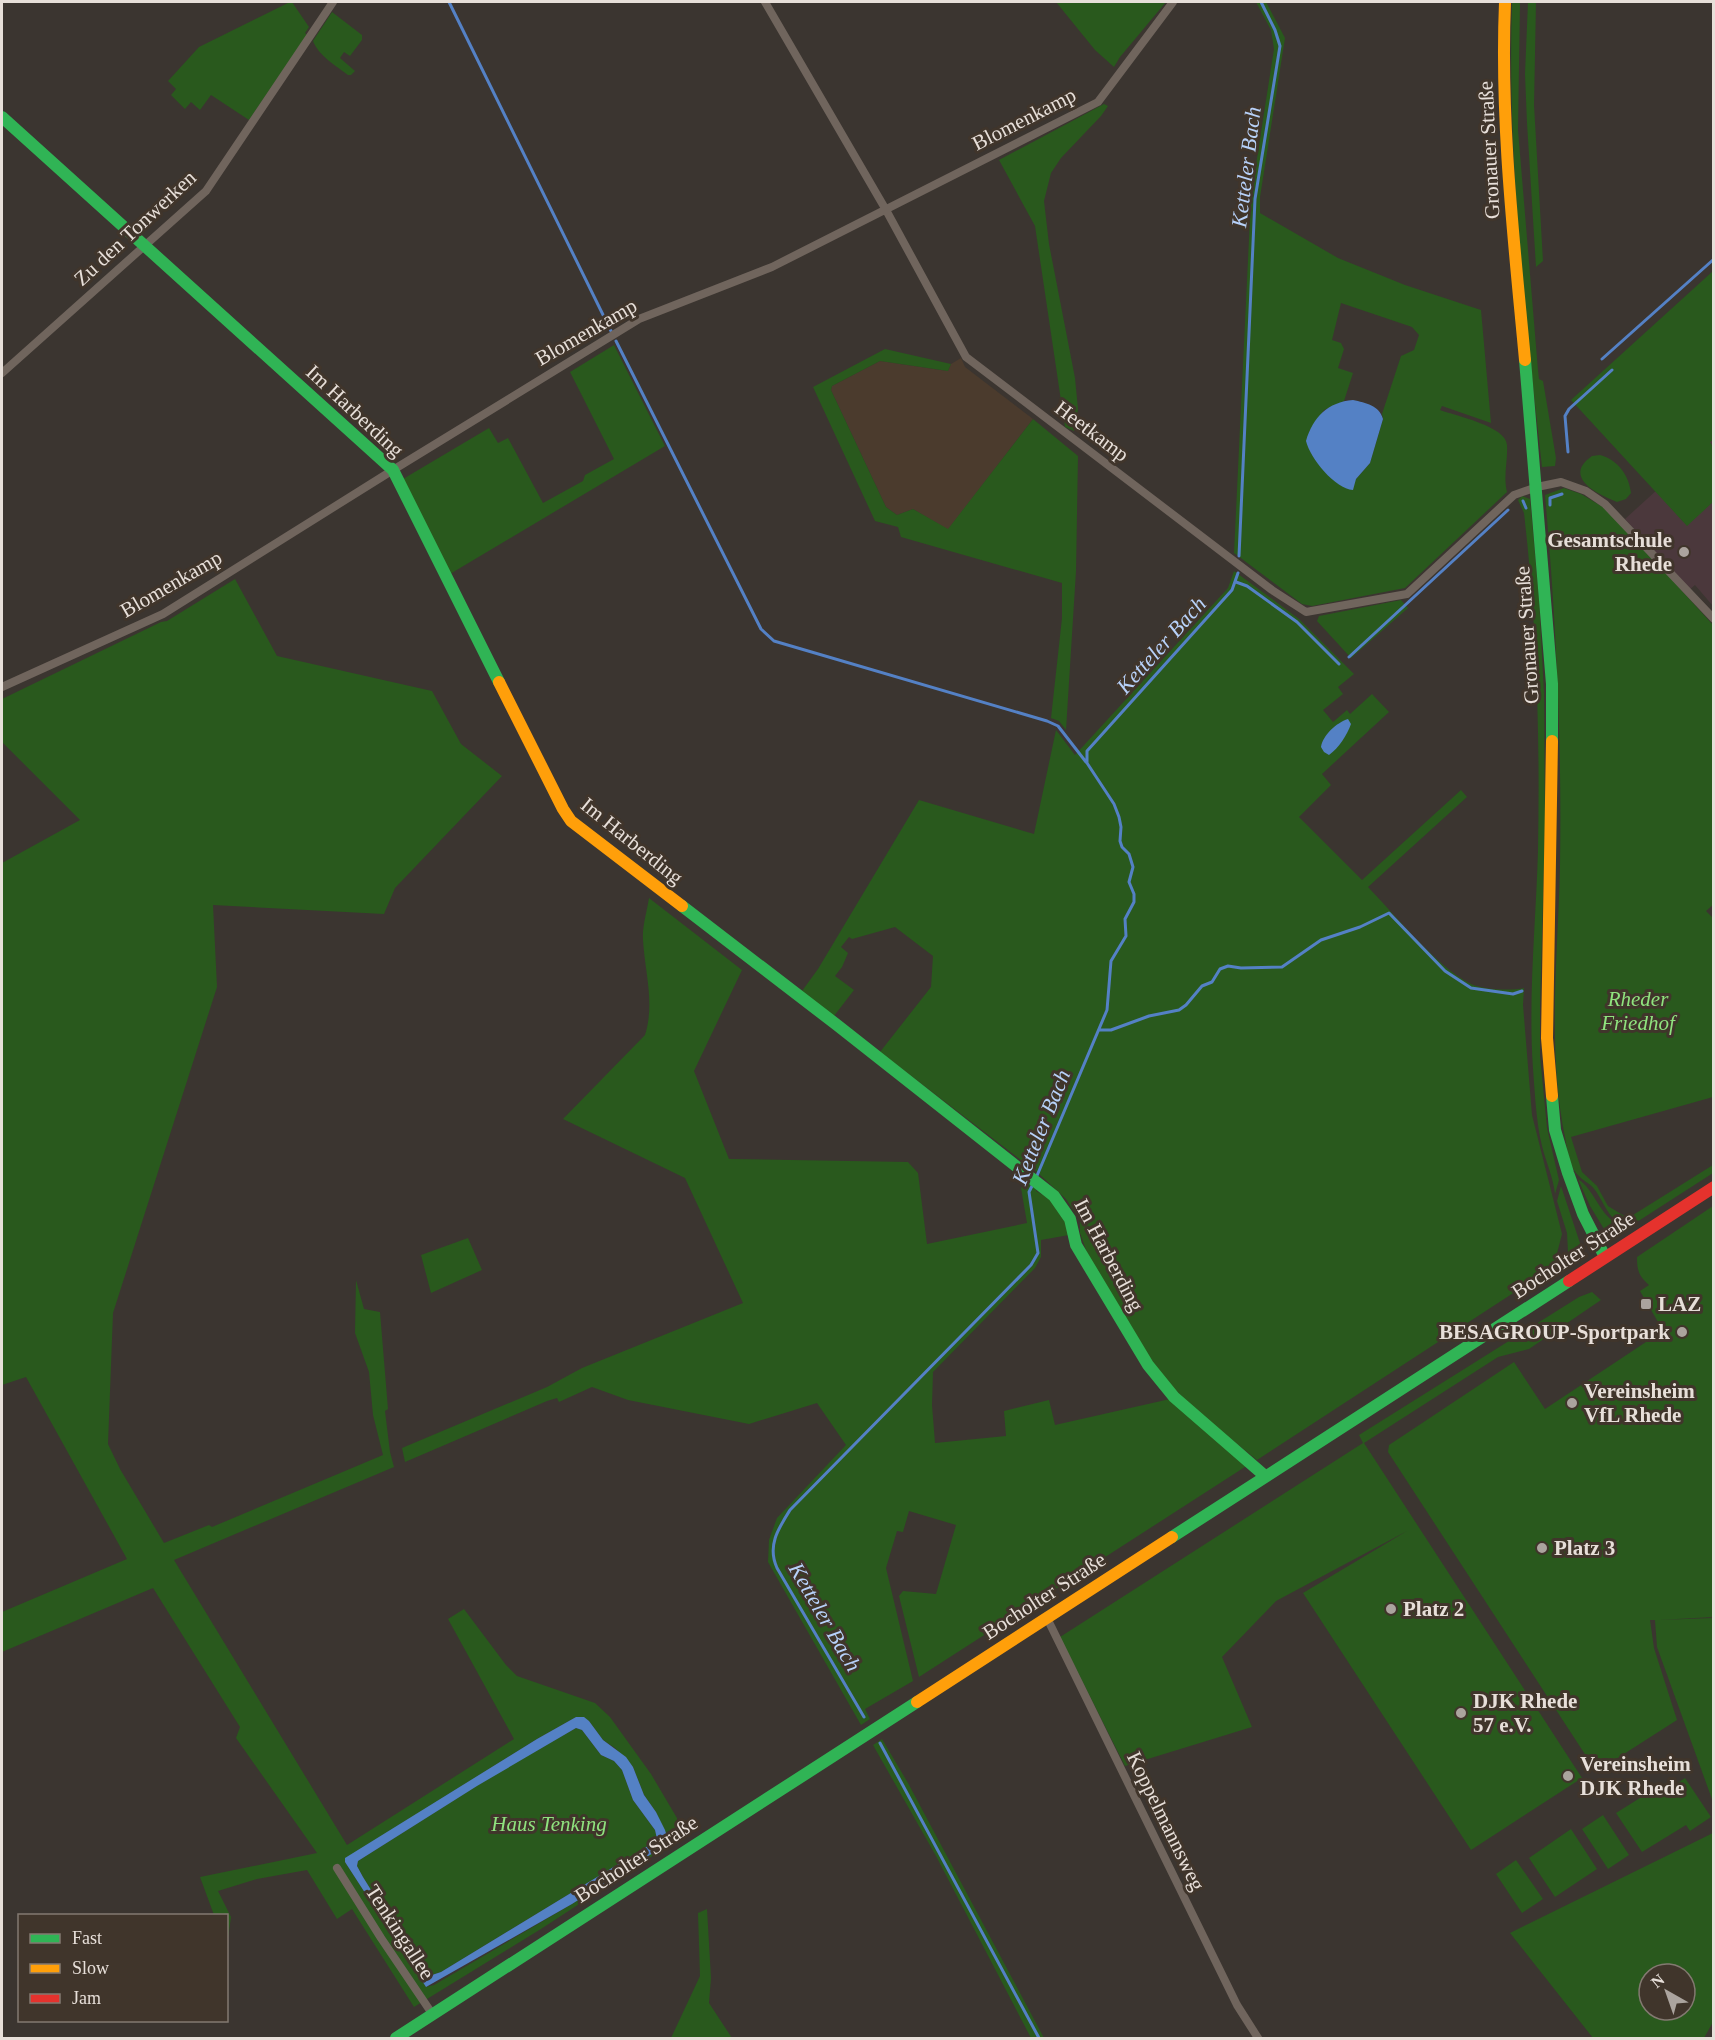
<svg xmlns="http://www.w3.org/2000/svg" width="1715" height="2040" font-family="Georgia,serif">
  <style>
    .built { fill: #4b3b2d }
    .education { fill: #4b383c }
    .green { fill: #29591d; fill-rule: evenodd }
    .water { fill: #5481c5; fill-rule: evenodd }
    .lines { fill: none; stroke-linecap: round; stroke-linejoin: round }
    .stream { stroke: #5481c5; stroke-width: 3 }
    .street { stroke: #70655d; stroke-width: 8 }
    .fast { stroke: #30b455; stroke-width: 12 }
    .slow { stroke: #ff9f0a; stroke-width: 12 }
    .jam { stroke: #e5322d; stroke-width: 12 }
    .poi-dot { fill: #aba49e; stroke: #40352b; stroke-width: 2 }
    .labels { text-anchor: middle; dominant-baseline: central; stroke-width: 6; stroke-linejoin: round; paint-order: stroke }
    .street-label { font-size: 21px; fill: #e7dfd9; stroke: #40352b }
    .poi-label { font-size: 21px; font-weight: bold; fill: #e7dfd9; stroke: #40352b; text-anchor: start }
    .park-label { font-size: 21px; font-style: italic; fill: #8fe37e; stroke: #40352b }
    .water-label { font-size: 22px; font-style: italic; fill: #b7d1f9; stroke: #40352b }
  </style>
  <rect width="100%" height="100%" fill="#3b3530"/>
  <path class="built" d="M961,358l4,9 68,52 -85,111 -35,-21 -16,6 -11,-8 -55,-117 1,-4 48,-25 68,10 3,-7z"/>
  <path class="education" d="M1713,439v167l-18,-21 -6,5 -64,-71z"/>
  <path class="green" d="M290,2h2l17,25 -4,6 2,2 -58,85 -38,-25 -11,15 -9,-8 -6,7 -14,-14 5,-6 -8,-8 31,-34z
    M1056,2h110l-46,55 -6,10 -19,-17z
    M1256,2h10l19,36 -25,159v16l78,45 67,27 76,25 10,113 -49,-17 -2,4c16,6 66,16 67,35 1,16 -4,31 0,47l-102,96 -93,18 -10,-2 -68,-51 17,-356 23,-148 -3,-19zM1341,303l71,24 7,8 -5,15 -13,6 -19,58 1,5 -13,44 -14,16 -47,-47 15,-22 20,-9 9,-28 -15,-5 6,-19 -3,-6 -9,-3z
    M1512,2h8l-2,128 20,240 1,9 4,2 13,77 -1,8 -13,1c-17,-155 -35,-309 -30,-465z
    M1528,2h8l-2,103 9,156 -7,6 -9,-144 -2,-49z
    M332,12l30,23v5l-12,16 -6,-4 -4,6 15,13 -4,4h-3c-12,-9 -30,-20 -35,-34z
    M1104,104l4,2 -7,10 -40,42 -10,15 -7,28 5,43 26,134 3,31 -4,22 -9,-4 -2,-13 -28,-188 -36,-66z
    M1713,271l1,168 -4,3 3,5v55l-26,24 -116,-126z
    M614,345l51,101 -215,128 -47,-95 86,-51 9,15 10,-5 35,65 40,-22 2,-6 29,-16 -44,-87z
    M885,349l66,15 -3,7 -68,-10 -48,25 -1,4 55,117 11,8 16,-6 35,20 85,-110 45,37 -2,115 -10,159 -7,-9 -8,-3 11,-100v-35l-161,-46 -3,-10 -23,-6 -62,-134z
    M1600,455c18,5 29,20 31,38l-5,6 -9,3c-20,-8 -55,-25 -25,-46z
    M1564,488l17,6 22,13 19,18 91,100 1,279 -8,7 8,8 -1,178 -142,40 11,35 15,14 11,20 18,11 7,-2 80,-50v8l-73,47c-29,12 -32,-12 -45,-30 -5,-7 -12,-9 -17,-15 -8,-7 -11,-27 -13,-38 -18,-89 -7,-181 -5,-271 2,-124 -4,-247 -15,-371z
    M1522,496l8,3 9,100 5,94 1,132 -5,182v49l7,72 12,52 -4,14c-2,-17 -9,-32 -13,-48 -6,-25 -7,-52 -9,-77 -5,-73 3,-146 5,-219 2,-112 -1,-225 -14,-337l-6,-13z
    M1234,571l65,48 55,55 -16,13 5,7 -20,16 10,12 14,-12 3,4 22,-20 17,18 -67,62 9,11 -32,32 63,63 99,-90 6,7 -99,90c28,29 67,78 101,96 12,7 42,8 55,5l-1,17 9,110 30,119 -8,31 -13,10 -284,185 -63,-51 -37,-38 -66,-107 -11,-31v-13l-14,-21 -28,-26 -158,-121 51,-65 2,-31 -38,-29 -43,12 -3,-2 -8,10 7,6 -6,14 -7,9 19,14 -20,26 -32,-25 16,-22 101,-169 115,34 22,-104 19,25 153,-167z
    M235,579l42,77 155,35 29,53 41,32 -107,112 -11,26 -171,-9 4,82 -104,326 -5,131 12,25 44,74 45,-18 3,2 171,-72 -10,-40 -4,-43 -14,-39 1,-53 8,29 16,3 8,97 -3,2 5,41 4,15 -220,93 173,285 167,-106 -66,-120 16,-10 42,56 11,11 78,27 15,14 41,57 26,44v22l-136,89 -127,78 -62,-98 -15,10 -30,-49 -50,9 -39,12 13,26 -4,28 -1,-29 -12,-1 -14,-38 117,-24 -81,-115 4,-11 -87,-139 -151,64v-40l125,-53 -101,-182 -24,8v-522l78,-43 -78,-78v-43l159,-77 6,-1zM576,1717l13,4 14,19 12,8 18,19 11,28 12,17 13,30 -97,62 -138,81 -8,2 -81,-125 25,-19 167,-104z
    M1401,600l7,8 -57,50 -34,-37 2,-5z
    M649,898l93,72 -48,101 35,88 179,3 10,11 9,71 100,-21 -6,-35 6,-8 10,8 -1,3 14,8 13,13 6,23 -28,5v17l-6,11 -102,104 -1,33 3,38 71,-7 -2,-25 45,-11 6,25 115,-26 78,66 -329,212 -20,-81 4,-5 33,3 20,-69 -47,-14 -6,21 -6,-1 -11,37 27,113 -48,28 5,10 -9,6 -93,-163 1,-22 8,-22 69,-73 -29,-42 -68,21 -121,-24 -36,-13 -33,15 -2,-4 -10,3 -142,61 -3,-14 145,-61 35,-19 161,-65 -58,-125 -122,-59 82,-84c10,-32 0,-62 -2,-95 -1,-13 4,-29 6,-42z
    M1578,1179c17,12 19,30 35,42l-5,6 -4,2 -14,-23z
    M1561,1186l20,60 -10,7 -3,-1 -1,-19 -10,-32z
    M1713,1206v411l-54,3 54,-2v184l-56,-155 -2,-27h-5l4,28 23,72 -75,48 -12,-6 -202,-310 1,-7 125,-83 31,47 107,-71 6,-16 -18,-31 9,-6c-10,-9 -12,-14 -12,-28z
    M468,1238l14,32 -51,23 -10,-38z
    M1592,1292l9,8 -72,49 -31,8 -134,86 218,335 -111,72 -168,-257 104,-62 -131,70 -54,56 30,70 -127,39 -65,-129 303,-194 -4,-8 220,-138z
    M576,1728l6,2 19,25 13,6 8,9 11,30 22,30 2,9 -9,7 -207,126 -12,4 -6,-3 -6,-9 -54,-87 -6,-11 1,-5 139,-88z
    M882,1739l26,44 136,255h-13l-95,-182 -63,-111z
    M1685,1778l26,39 -21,14 -4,-6 -44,27 -26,-39 43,-27 5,6z
    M1603,1815l26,40 -21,14 -26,-40z
    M1571,1829l26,40 -42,28 -26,-39z
    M1713,1833v189l-9,16h-111l-83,-105zM1649,1974h36v36h-36z
    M1516,1860l27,39 -21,14 -26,-39z
    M707,1909l4,69 -2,25 23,35h-61l29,-62 -2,-63z"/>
  <path class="water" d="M1353,400c13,3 26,5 30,19l-13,44 -14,16 -3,11c-18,-1 -43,-32 -47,-49 7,-24 22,-39 47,-41z
    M1348,719l3,5c-4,11 -12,24 -22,31l-5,-3 -3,-5c2,-12 15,-24 27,-28z
    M576,1717h8l5,4 14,19 23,17 7,10 11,28 12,17 9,18 4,13 -97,61 -146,83 -81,-125v-4l192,-119zM576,1728l6,2 19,25 13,6 8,9 11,30 22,30 2,9 -9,7 -207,126 -12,4 -6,-3 -6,-9 -54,-87 -6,-11 1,-5 119,-75z"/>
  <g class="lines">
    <path class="stream" d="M449,2l162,329
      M616,341l145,288 13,12 273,80 11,5 28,36
      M1602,359l112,-100
      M1568,452l-3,-36 4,-7 43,-39
      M1523,501l3,7
      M1550,505v-7l12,-4
      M1239,556l16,-357 25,-153 -5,-16 -14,-28
      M1236,582l11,4 50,36 42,42
      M1349,657l159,-147
      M1099,1030h12l38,-14 30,-6 7,-5 16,-19 10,-4 8,-13 8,-3 13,2 41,-1 39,-27 39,-13 29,-14 56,58 26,17 42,6 9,-3
      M1036,1178l71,-168 4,-49 15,-25 -1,-17 9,-17v-8l-5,-12 4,-15 -4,-13 -7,-7 -2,-6 1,-14 -2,-10 -5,-13 -27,-41v-12l145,-161 6,-17
      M864,1717l-87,-149c-10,-22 1,-39 13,-58l241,-245 7,-12 -9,-61 4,-8
      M880,1743l159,295"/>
    <path class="street" d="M765,2l121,208 80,147 306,233 34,22 101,-18 107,-99 23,-8 24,-5 25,9 19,13 109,115
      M2,373l204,-182 127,-189
      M2,687l161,-73 230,-144 246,-151 133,-52 326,-165 75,-100
      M1047,1618l190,387 21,33
      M337,1868l44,70 52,77"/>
    <path class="fast" d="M2,117l391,353 106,212
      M1525,360l27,324v57
      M682,906l155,119 217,171 16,23 6,26 72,120 26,32 91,79
      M1552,1096l3,34 13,43 15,41 22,43
      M1172,1537l397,-256
      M396,2038l521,-336"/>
    <path class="slow" d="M1505,2c-5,120 9,239 20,358
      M499,682l64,127 8,12 111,85
      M1552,741l-5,297 5,58
      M917,1702l255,-165"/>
    <path class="jam" d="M1569,1281l145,-94"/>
  </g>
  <g class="poi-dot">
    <circle cx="1684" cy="552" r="6"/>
    <rect x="1640" y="1298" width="12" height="12" rx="3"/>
    <circle cx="1682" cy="1332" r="6"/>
    <circle cx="1572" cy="1403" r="6"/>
    <circle cx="1542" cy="1548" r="6"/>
    <circle cx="1391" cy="1609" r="6"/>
    <circle cx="1461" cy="1713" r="6"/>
    <circle cx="1568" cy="1776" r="6"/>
  </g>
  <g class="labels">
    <g class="street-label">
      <text transform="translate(1024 119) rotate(-27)">Blomenkamp</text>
      <text transform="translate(1489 150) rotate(-93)">Gronauer Straße</text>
      <text transform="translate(135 228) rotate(-43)">Zu den Tonwerken</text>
      <text transform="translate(586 332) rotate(-30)">Blomenkamp</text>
      <text transform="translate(355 411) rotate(43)">Im Harberding</text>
      <text transform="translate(1092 431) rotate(37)">Heetkamp</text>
      <text transform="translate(171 584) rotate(-30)">Blomenkamp</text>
      <text transform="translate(1527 635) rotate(-94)">Gronauer Straße</text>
      <text transform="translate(632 841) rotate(39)">Im Harberding</text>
      <text transform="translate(1109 1255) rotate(62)">Im Harberding</text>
      <text transform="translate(1573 1255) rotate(-33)">Bocholter Straße</text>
      <text transform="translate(1044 1596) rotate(-33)">Bocholter Straße</text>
      <text transform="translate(1166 1821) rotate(64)">Koppelmannsweg</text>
      <text transform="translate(636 1859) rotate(-33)">Bocholter Straße</text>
      <text transform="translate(400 1932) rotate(57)">Tenkingallee</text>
    </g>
    <g class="poi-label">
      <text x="1672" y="540" text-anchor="end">Gesamtschule<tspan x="1672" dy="24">Rhede</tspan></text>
      <text x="1658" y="1304">LAZ</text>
      <text x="1670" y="1332" text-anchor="end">BESAGROUP-Sportpark</text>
      <text x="1584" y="1391">Vereinsheim<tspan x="1584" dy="24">VfL Rhede</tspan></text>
      <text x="1554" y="1548">Platz 3</text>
      <text x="1403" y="1609">Platz 2</text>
      <text x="1473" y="1701">DJK Rhede<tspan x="1473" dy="24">57 e.V.</tspan></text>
      <text x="1580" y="1764">Vereinsheim<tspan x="1580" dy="24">DJK Rhede</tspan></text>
    </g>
    <g class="park-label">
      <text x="1638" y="999">Rheder<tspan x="1638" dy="24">Friedhof</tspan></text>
      <text x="549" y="1824">Haus Tenking</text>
    </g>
    <g class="water-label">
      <text transform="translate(1246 167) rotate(-83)">Ketteler Bach</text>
      <text transform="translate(1161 645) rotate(-48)">Ketteler Bach</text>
      <text transform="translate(1041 1127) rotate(-68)">Ketteler Bach</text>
      <text transform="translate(825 1617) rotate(60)">Ketteler Bach</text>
    </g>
  </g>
  <rect width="1715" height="2040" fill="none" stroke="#e7dfd9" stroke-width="6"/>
  <rect x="18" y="1914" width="210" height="108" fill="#40352b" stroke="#837971" stroke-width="1.5"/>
  <rect x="30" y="1934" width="30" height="9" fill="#30b455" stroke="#837971" stroke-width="1.5"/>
  <text x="72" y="1944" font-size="18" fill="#e7dfd9">Fast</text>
  <rect x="30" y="1964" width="30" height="9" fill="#ff9f0a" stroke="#837971" stroke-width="1.5"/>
  <text x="72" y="1974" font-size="18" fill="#e7dfd9">Slow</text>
  <rect x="30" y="1994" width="30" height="9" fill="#e5322d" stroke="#837971" stroke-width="1.5"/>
  <text x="72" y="2004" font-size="18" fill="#e7dfd9">Jam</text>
  <g transform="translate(1667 1992) rotate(320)"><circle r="28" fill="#40352b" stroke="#837971" stroke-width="1.5"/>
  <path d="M0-4.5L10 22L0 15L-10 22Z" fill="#aba49e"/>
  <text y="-9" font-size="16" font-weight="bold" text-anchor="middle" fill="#e7dfd9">N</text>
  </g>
</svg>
